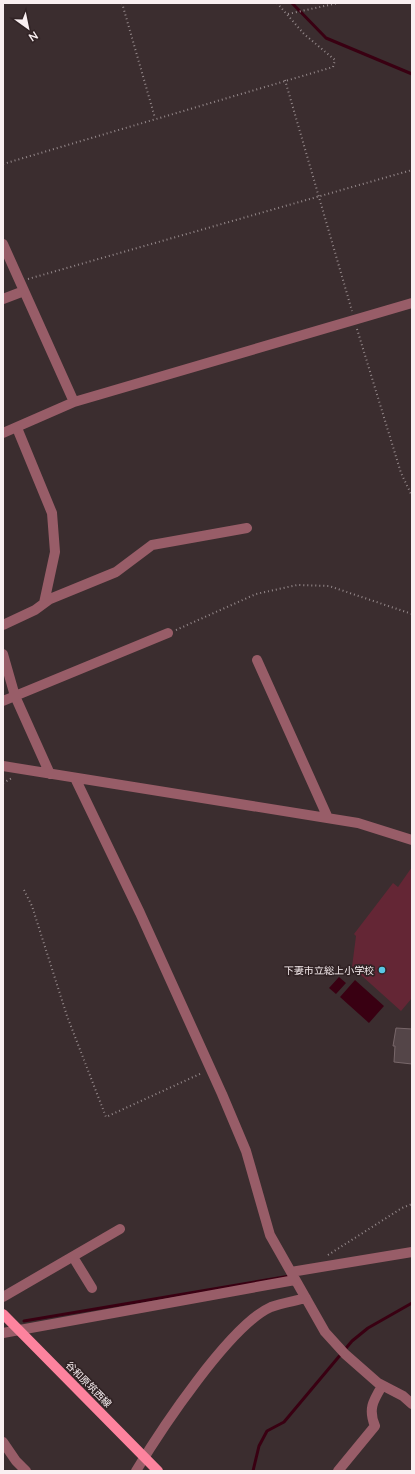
<svg xmlns="http://www.w3.org/2000/svg" width="415" height="1474" font-family="Lato,'Noto Sans JP',sans-serif">
  <style>
    .green { fill: #642635 }
    .water { fill: #390012 }
    .lines { fill: none; stroke-linecap: round; stroke-linejoin: round }
    .stream { stroke: #390012; stroke-width: 3 }
    .building { fill: #544548; stroke: #78676a }
    .path { stroke: #95898b; stroke-width: 2; stroke-dasharray: 1 3; stroke-linecap: butt }
    .minor { stroke: #985d68; stroke-width: 10 }
    .major { stroke: #fd839e; stroke-width: 10 }
    .poi-dot { fill: #59c8e5; stroke: #312325; stroke-width: 1.5 }
    .labels { text-anchor: middle; dominant-baseline: central; stroke-width: 3.5; stroke-linejoin: round; paint-order: stroke }
    .poi-label { font-size: 10px; fill: #f9eff1; stroke: #312325; text-anchor: end }
    .street-label { font-size: 10px; fill: #f9eff1; stroke: #312325 }
  </style>
  <rect width="100%" height="100%" fill="#3b2d2f"/>
  <path class="green" d="M412,867v131l-11,13 -49,-44 4,-31 -2,-2 39,-51 5,4z"/>
  <path class="water" d="M339,977l7,6 -10,11 -7,-6z
    M355,980l29,26 -15,17 -29,-26z"/>
  <g class="lines">
    <path class="stream" d="M292,3l34,35 86,36
      M24,1321l266,-45
      M253,1471l6,-25 8,-15 17,-9 68,-81 16,-13 44,-25"/>
  </g>
  <path class="building" d="M396,1028l16,1v35l-18,-2 1,-16h-2z"/>
  <g class="lines">
    <path class="path" d="M122,3l33,115
      M288,14l50,-11
      M285,80l67,231
      M3,164l330,-97 2,-7 -31,-26 -27,-31
      M28,279l384,-109
      M357,329l44,144 11,23
      M176,630l80,-36 41,-9 32,1 83,28
      M3,783l9,-5
      M24,890l8,16 35,110 39,101 96,-44
      M328,1255l74,-47 10,-4"/>
    <path class="minor" d="M3,244l71,158
      M3,299l21,-8
      M17,428l35,85 3,39 -11,51
      M3,433l71,-31 338,-99
      M3,625l32,-15 15,-11 66,-27 36,-27 95,-17
      M3,654l12,42 -12,5
      M257,660l71,158
      M3,766l355,57 54,17
      M50,774l-35,-78 153,-63
      M75,778l65,135 82,181 24,57 24,84 55,97 20,22 33,29 25,13 9,8
      M73,1257l19,31
      M291,1272l121,-20
      M3,1297l117,-68
      M3,1333l292,-53
      M3,1442l13,19 10,10
      M136,1471c24,-40 94,-146 135,-164 11,-4 24,-6 35,-9
      M338,1471l37,-45c-7,-17 -2,-25 7,-40"/>
    <path class="major" d="M3,1314l155,157"/>
  </g>
  <circle class="poi-dot" cx="382" cy="970" r="4"/>
  <g class="labels">
    <g class="poi-label">
      <text x="374" y="970">下妻市立総上小学校</text>
    </g>
    <g class="street-label">
      <text transform="translate(89 1384) rotate(45)">谷和原筑西線</text>
    </g>
  </g>
  <rect width="415" height="1474" fill="none" stroke="#f9eff1" stroke-width="8"/>
  <g transform="translate(28 28) rotate(147)" stroke="#312325" stroke-width="3" paint-order="stroke">
  <path d="M0-3L7 15L0 10L-7 15Z" fill="#f9eff1"/>
  <text y="-6" font-size="11" font-weight="bold" text-anchor="middle" fill="#f9eff1">N</text>
  </g>
</svg>
